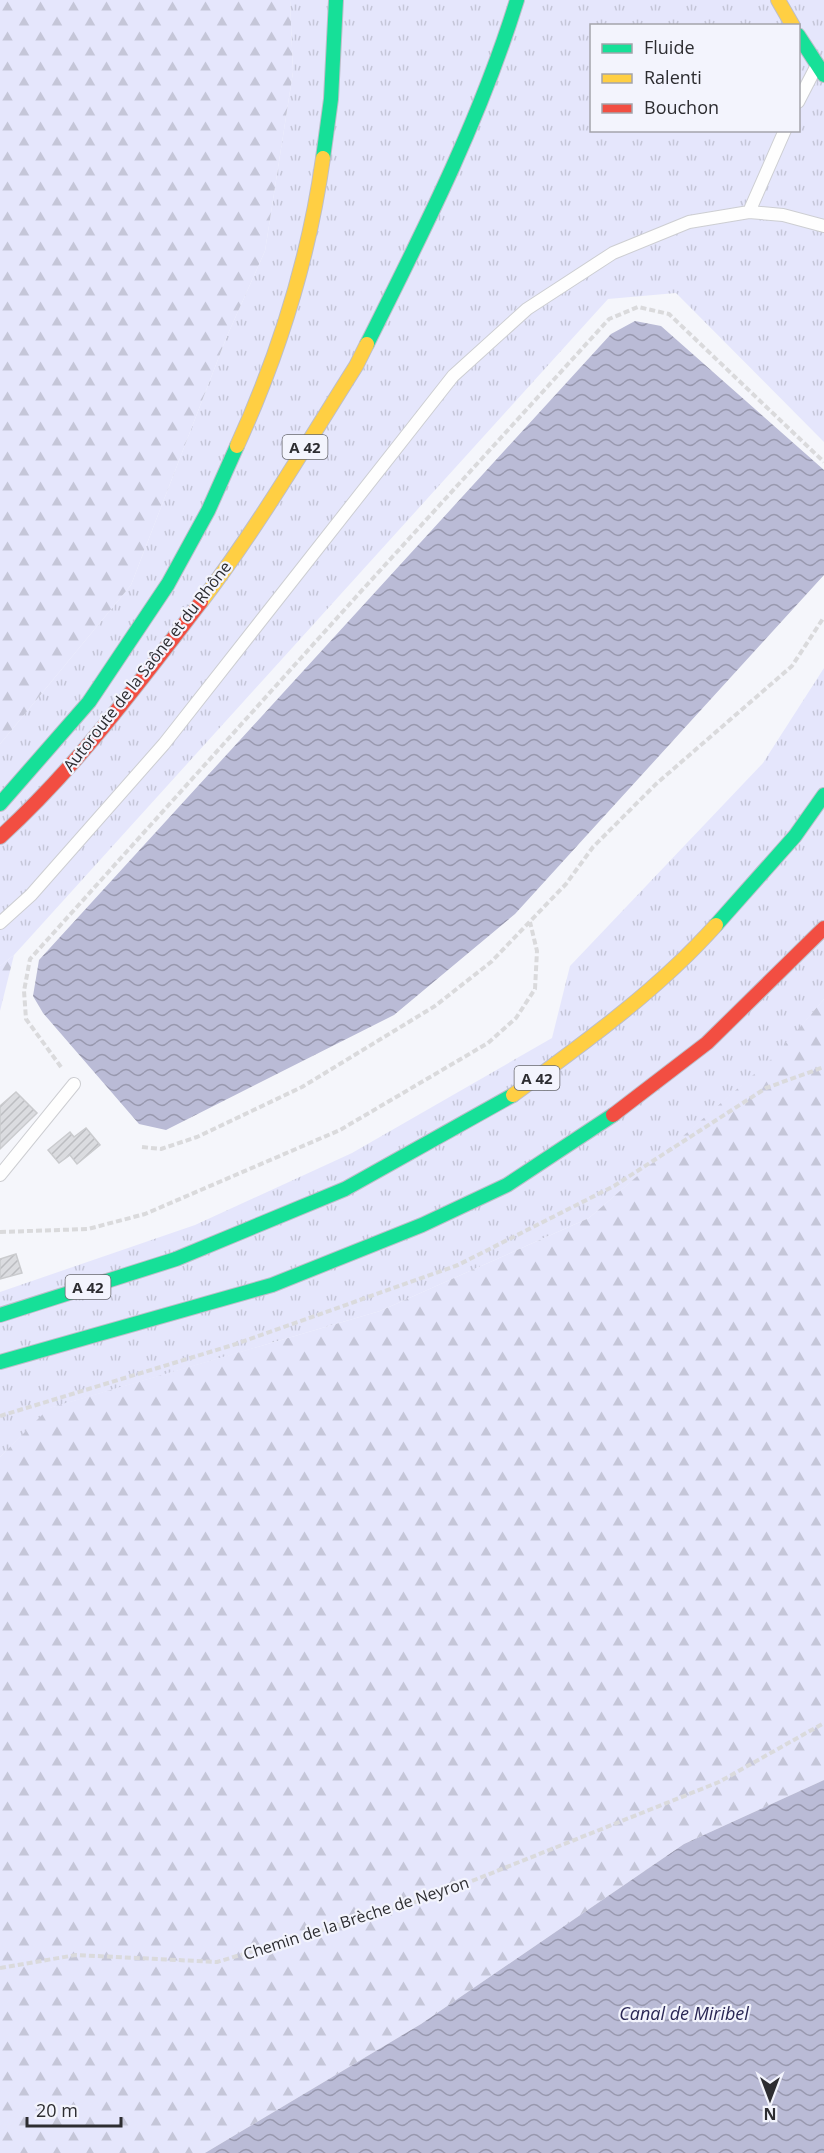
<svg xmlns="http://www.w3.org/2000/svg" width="824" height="2153" font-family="'Open Sans',sans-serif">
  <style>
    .grass { fill: url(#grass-tufts); fill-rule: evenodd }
    .forest { fill: url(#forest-firs) }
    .water { fill: url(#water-waves) }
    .building { fill: url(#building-hatch); stroke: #cacbce; stroke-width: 1.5 }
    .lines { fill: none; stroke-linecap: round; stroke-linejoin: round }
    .lane-casing { stroke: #cdced2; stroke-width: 14 }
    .fast-casing { stroke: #bdbec9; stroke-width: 16 }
    .slow-casing { stroke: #bdbec9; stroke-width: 16 }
    .jam-casing { stroke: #bdbec9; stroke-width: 16 }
    .path { stroke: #dadadc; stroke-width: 4; stroke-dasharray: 6 3; stroke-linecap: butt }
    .lane { stroke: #fefefe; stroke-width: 12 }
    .fast { stroke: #16e098; stroke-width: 14 }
    .slow { stroke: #ffcf43; stroke-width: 14 }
    .jam { stroke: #f24e42; stroke-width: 14 }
    .labels { text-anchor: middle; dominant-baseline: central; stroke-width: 4.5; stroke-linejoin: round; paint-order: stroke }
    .shield { fill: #f3f4fd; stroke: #68696e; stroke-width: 1.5 }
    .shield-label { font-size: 15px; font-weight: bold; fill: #2d2d31 }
    .street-label { font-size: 16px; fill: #2d2d31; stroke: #f3f4fd }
    .water-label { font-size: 18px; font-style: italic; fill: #292654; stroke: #f3f4fd }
  </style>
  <defs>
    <pattern id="grass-tufts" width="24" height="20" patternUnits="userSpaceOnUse" patternTransform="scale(1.5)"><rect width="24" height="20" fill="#e5e6fc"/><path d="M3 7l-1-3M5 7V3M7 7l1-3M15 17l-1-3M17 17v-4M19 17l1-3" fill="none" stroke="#c5c6d8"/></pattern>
    <pattern id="forest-firs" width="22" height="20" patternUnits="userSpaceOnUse" patternTransform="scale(1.5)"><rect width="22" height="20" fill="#e5e6fc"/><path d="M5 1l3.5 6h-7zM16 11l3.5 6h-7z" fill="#c5c6d8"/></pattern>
    <pattern id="water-waves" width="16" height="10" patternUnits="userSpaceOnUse" patternTransform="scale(1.5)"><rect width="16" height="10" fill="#babbd6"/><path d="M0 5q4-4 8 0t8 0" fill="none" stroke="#9898ae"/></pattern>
    <pattern id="building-hatch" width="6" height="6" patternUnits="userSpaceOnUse" patternTransform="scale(1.5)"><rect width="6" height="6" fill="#dbdce0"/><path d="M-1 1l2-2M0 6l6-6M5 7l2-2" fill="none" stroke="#bcbdc1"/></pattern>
  </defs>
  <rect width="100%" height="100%" fill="#f5f6fb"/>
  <path class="grass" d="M290,0h534v442l-148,-149 -68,6 -594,656 -14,11v-222l131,-159 96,-249 38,-85 28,-179zM592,26h206v104h-206z
    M824,668v331l-47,56 -188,163 -209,93 -330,97 -50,49v-165l195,-67 157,-72 200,-115 18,-72 193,-203z"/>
  <path class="forest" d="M0,0h290l3,72 -28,179 -38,85 -96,249 -131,159z
    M14,955l-14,56v-45z
    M824,999v781l-140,64 -263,180 -216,129h-205v-696l49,-49 331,-97 209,-93 187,-163z"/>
  <path class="water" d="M635,321l26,5 163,144v105l-309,339 -121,101 -228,115 -27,-6 -96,-111 -10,-17 6,-36 572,-626z
    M824,1780v373h-619l216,-129 263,-180z"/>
  <path class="building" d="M16,1092l21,21 -37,36v-43z
    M86,1128l14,17 -23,19 -7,-9 -11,8 -11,-13 22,-18 4,5z
    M16,1254l6,19 -22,6v-20z"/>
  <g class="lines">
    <g class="lane-casing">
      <path id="lane" d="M798,102l17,-33
        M749,212l36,-82
        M0,923l31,-28 133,-151 289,-368 74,-67 86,-56 76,-31 60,-10 34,3 41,11
        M0,1175l74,-91"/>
    </g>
    <g class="fast-casing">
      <path id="fast" d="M798,35l26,40
        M323,158l8,-59 5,-99
        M367,344c56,-112 113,-224 150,-344
        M0,804l89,-102 79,-118 40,-73 29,-65
        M716,925l79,-89 29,-41
        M0,1315l176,-56 169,-70 168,-94
        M0,1362l272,-77 150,-60 85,-40 106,-70"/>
    </g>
    <g class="slow-casing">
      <path id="slow" d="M778,0l15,26
        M237,446c42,-92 72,-188 86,-288
        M201,602c57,-75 105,-157 155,-236l11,-22
        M513,1095c71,-52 144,-104 203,-170"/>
    </g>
    <g class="jam-casing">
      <path id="jam" d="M0,837c77,-70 138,-153 201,-235
        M613,1115l94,-72 117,-115"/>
    </g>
    <path class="path" d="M61,1067l-35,-48 -2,-28 6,-32 325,-361 254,-279 29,-12 31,7 155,148
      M142,1147l19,2 36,-12 105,-50 133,-81 56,-44 75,-78 27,-37 63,-63 136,-118 32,-49
      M0,1232l88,-3 57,-15 195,-84 148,-87 28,-25 19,-29 2,-38 -7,-29
      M0,1416l236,-72 222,-79 156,-79 152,-98 58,-21
      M0,1968l76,-13 141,7 215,-65 287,-115 105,-59"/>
    <use href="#lane" class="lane"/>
    <use href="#fast" class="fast"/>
    <use href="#slow" class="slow"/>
    <use href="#jam" class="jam"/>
  </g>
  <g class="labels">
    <g class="shield">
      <rect x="282.5" y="435" width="45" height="24" rx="4.5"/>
      <rect x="514.5" y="1066" width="45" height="24" rx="4.5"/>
      <rect x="65.5" y="1275" width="45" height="24" rx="4.5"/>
    </g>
    <g class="shield-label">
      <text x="305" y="447">A 42</text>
      <text x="537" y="1078">A 42</text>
      <text x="88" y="1287">A 42</text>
    </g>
    <g class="street-label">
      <text transform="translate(147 666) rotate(-52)">Autoroute de la Saône et du Rhône</text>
      <text transform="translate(356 1918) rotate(-18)">Chemin de la Brèche de Neyron</text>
    </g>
    <g class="water-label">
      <text x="684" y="2013">Canal de Miribel</text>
    </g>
  </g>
  <rect x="590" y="24" width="210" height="108" fill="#f3f4fd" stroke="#a4a4ab" stroke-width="1.5"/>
  <rect x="602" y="44" width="30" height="9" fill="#16e098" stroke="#a4a4ab" stroke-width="1.5"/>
  <text x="644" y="54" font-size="18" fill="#2d2d31">Fluide</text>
  <rect x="602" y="74" width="30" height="9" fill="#ffcf43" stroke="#a4a4ab" stroke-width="1.5"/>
  <text x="644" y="84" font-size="18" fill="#2d2d31">Ralenti</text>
  <rect x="602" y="104" width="30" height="9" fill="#f24e42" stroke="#a4a4ab" stroke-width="1.5"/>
  <text x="644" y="114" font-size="18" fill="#2d2d31">Bouchon</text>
  <g transform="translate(770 2099) rotate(180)" stroke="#f3f4fd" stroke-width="4.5" paint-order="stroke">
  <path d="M0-4.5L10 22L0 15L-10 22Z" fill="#2d2d31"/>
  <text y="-9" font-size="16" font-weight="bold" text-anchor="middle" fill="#2d2d31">N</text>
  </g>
  <path d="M27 2117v9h94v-9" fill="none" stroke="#2d2d31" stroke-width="3"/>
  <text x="36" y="2117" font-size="18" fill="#2d2d31" stroke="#f3f4fd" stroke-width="4.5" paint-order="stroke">20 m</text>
</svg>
